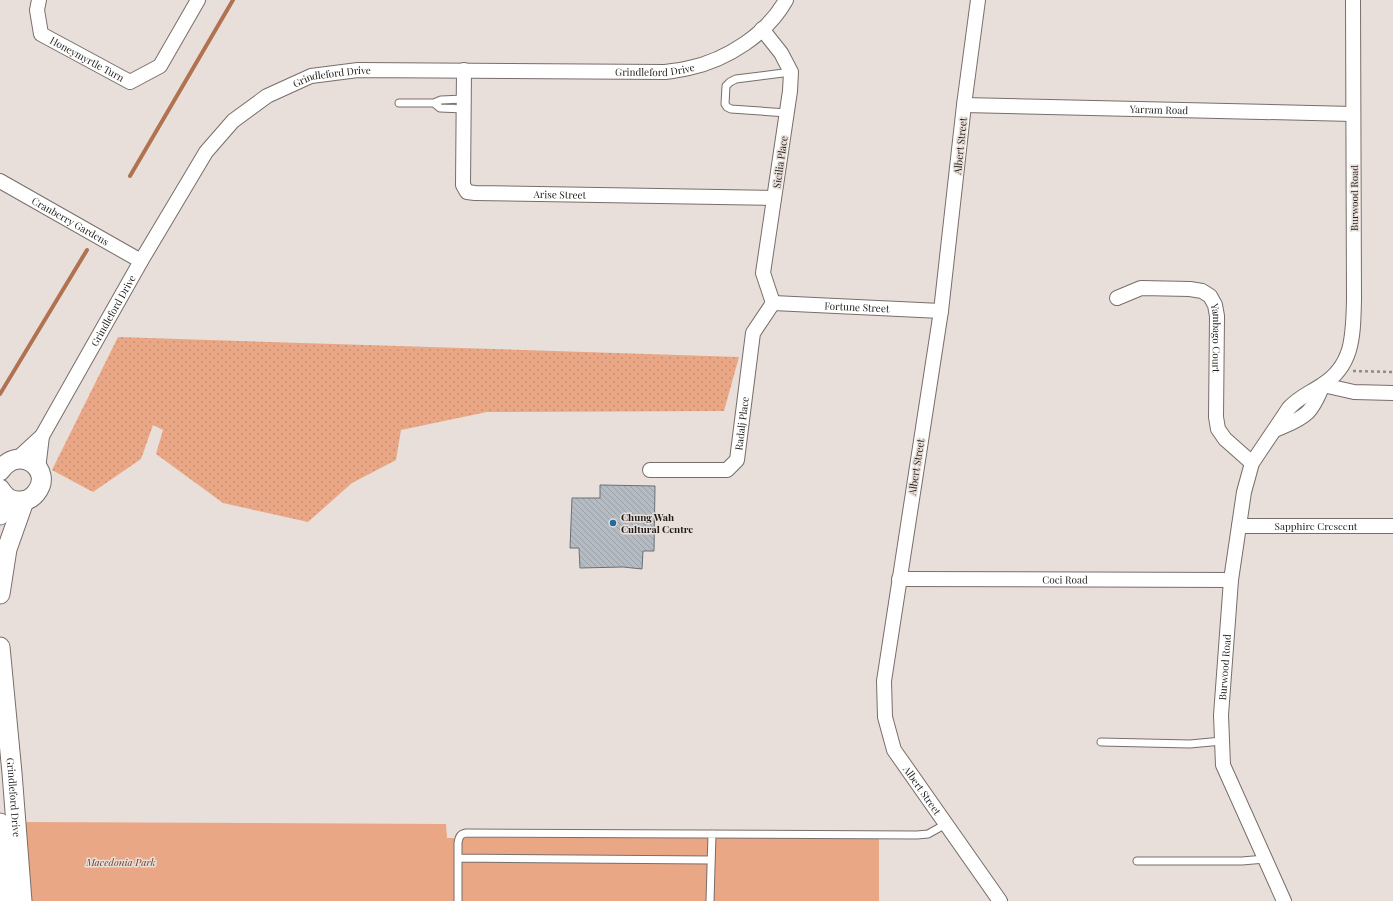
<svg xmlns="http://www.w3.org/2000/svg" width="1393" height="901" viewBox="0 0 1393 901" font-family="'Playfair Display',serif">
<defs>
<pattern id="grass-dots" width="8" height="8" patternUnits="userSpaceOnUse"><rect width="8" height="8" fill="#e9a786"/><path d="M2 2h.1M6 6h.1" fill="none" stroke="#c78f73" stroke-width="1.8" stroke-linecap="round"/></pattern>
<pattern id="building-back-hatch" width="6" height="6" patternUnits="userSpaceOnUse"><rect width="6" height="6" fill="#b4bbc2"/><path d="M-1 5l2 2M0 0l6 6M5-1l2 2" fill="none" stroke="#9aa0a6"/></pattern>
</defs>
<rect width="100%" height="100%" fill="#e9dfda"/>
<path fill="url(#grass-dots)" d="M118,337L739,357L724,411L487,412L401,430L396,460L352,483L308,522L223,503L156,454L163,430L153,425L141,459L93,492L52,470Z"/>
<path fill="#e9a786" d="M20,822L446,824L447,838H879V901H27Z"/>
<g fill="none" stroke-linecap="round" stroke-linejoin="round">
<path stroke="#b17252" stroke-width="4" d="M130,176L233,0
M0,394L87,250"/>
</g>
<path fill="url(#building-back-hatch)" stroke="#697076" d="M600,485L655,486L654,551H643L642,569L623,567L580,568L579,548H570L572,498H600Z"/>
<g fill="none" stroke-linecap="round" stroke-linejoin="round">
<g stroke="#776e6a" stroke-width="9">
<path id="lane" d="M399,103H434L441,100L464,99
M434,103L440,108L464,109
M787,113L731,109L727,107L725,104L726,86L730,82L736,79L791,72
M1101,742L1190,744L1222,741
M458,858L711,860
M1137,861H1242L1265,859
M458,901V843C459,837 460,834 466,833L917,835L928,834L946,824
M710,901L712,834"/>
</g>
<g stroke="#776e6a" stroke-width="16">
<g id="street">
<path id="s1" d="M39,0L37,10L41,34L130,82L160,66L198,0"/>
<path id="s2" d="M978,0L964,105L941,311L884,681L885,717L894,750L1000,901"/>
<path d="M762,29L781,53L791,72L790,91L763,273L773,303"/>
<path id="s3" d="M464,70L463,185L467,192L475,193L774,198"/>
<path id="s4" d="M964,105L1353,114"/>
<path id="s5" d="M0,181L141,261"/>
<path id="s6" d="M1117,298L1141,288L1190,289L1202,291L1210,296L1215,305L1217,316L1216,417L1218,429L1225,439L1252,463"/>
<path id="s7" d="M773,303L941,311"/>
<path d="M1323,385L1354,392L1393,393"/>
<path d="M1275,430C1286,425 1299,421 1308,412C1315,405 1319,394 1323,385"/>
<path id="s8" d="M17,459L42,436L141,261L206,152L233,121L267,96L311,76L358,70L665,72C673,71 681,70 689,68C727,60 767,34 786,0"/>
<path d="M38,469L42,436"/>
<path id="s9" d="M650,470H727L737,460L753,333L773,303"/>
<path id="s10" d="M1239,526H1393"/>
<path id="s11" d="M899,579L1231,580"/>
<path id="s12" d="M1284,901L1223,765L1221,715L1231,580L1244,492L1252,463L1289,408C1299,397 1310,393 1322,385C1354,365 1353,334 1354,300L1353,0"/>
</g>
</g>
<g stroke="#776e6a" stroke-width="21">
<g id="secondary">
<path d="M0,471C19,443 55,470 36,493C32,498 27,501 20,501C11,502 4,496 0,489"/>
<path d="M0,515L5,496"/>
<path d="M0,594L7,549L24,501"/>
<path id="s13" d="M0,647L12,773L22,901"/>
<path d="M0,823L6,901"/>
</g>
</g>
<path stroke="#918a86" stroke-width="2.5" stroke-dasharray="3 3" stroke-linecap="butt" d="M1353,371L1393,372"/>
<use href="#lane" stroke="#fff" stroke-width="7"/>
<use href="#street" stroke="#fff" stroke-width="14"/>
<use href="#secondary" stroke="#fff" stroke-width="19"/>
</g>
<circle fill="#226da0" stroke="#e9dfda" stroke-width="1.5" cx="613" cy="523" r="4"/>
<g text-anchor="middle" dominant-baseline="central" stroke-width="3" stroke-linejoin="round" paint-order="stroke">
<g font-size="10" fill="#1e1b19" stroke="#e9dfda">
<text stroke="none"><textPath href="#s1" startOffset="87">Honeymyrtle Turn</textPath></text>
<text stroke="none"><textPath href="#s8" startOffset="838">Grindleford Drive</textPath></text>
<text stroke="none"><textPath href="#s8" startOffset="514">Grindleford Drive</textPath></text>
<text stroke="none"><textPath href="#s4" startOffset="195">Yarram Road</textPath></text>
<text transform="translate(960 146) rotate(-84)">Albert Street</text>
<text transform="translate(780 162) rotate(-82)">Sicilia Place</text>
<text stroke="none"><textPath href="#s3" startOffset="216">Arise Street</textPath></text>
<text transform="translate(1354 198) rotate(-90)">Burwood Road</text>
<text stroke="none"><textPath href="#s5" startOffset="81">Cranberry Gardens</textPath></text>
<text stroke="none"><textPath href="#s7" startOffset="84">Fortune Street</textPath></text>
<text stroke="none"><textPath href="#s8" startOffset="178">Grindleford Drive</textPath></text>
<text stroke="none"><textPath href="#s6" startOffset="140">Yambago Court</textPath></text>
<text stroke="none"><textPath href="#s9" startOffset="128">Radalj Place</textPath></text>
<text transform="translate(916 467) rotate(-81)">Albert Street</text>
<text stroke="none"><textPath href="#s10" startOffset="77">Sapphire Crescent</textPath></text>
<text stroke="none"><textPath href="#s11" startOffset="166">Coci Road</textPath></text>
<text stroke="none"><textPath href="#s12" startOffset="247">Burwood Road</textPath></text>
<text stroke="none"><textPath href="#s2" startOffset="807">Albert Street</textPath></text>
<text stroke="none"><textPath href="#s13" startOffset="151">Grindleford Drive</textPath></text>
</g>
<g font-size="10" font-weight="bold" fill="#1e1b19" stroke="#e9dfda" text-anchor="start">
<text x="621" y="517">Chung Wah<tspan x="621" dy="12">Cultural Centre</tspan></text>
</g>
<g font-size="10" font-style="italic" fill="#793c18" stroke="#e9dfda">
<text x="121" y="862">Macedonia Park</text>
</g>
</g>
</svg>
